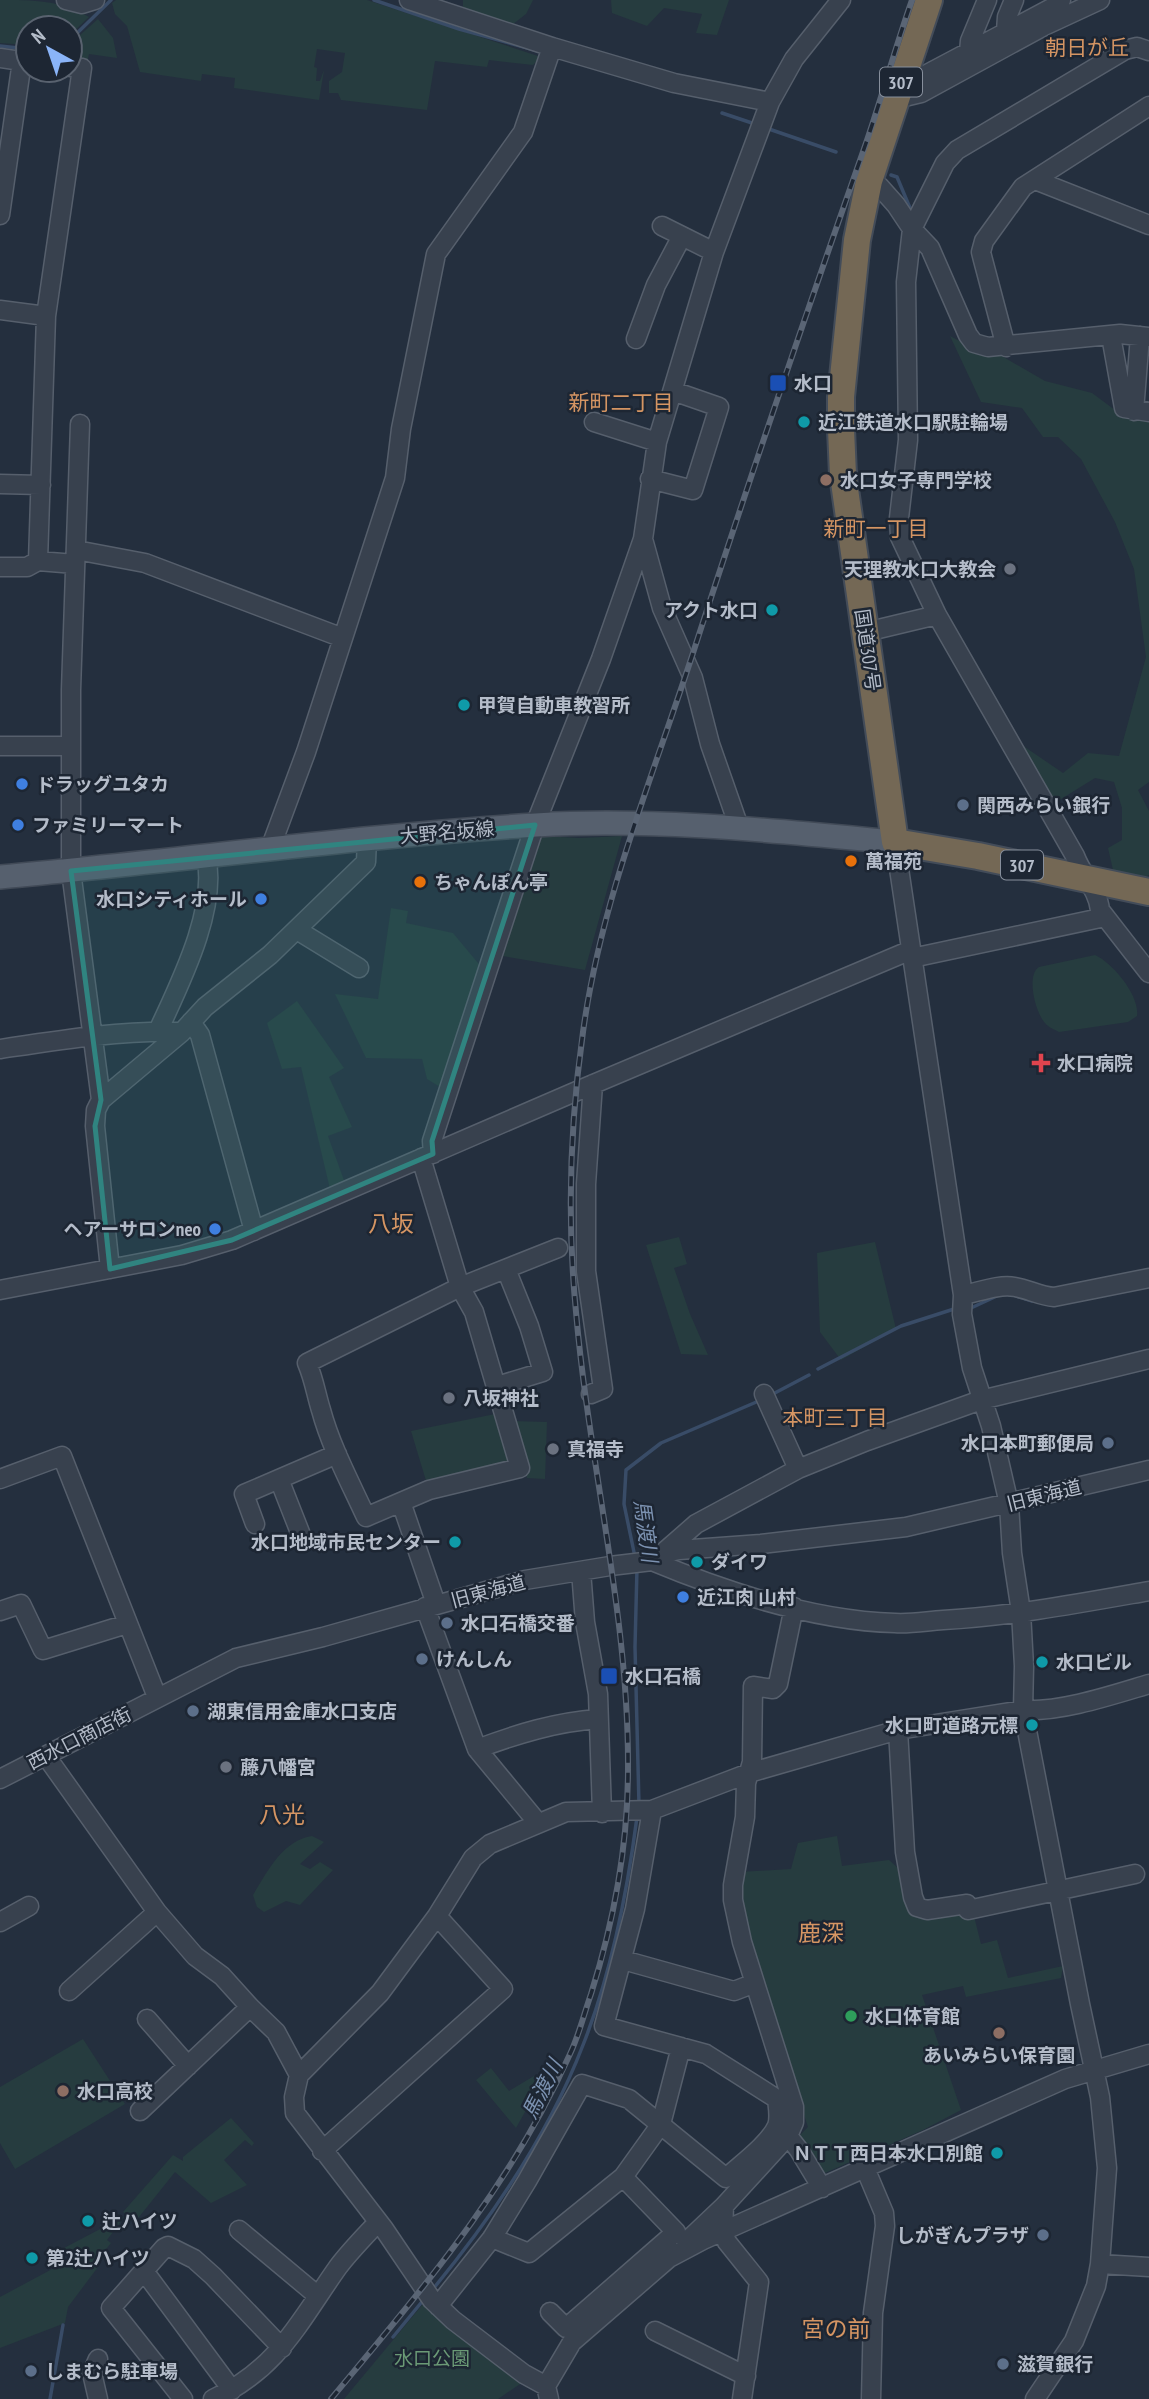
<svg xmlns="http://www.w3.org/2000/svg" width="1149" height="2399" viewBox="0 0 1149 2399" font-family="'PT Sans Narrow','Noto Sans JP',sans-serif">
<rect width="100%" height="100%" fill="#242f3e"/>
<path fill="#263c3f" d="M0,0C33,0 61,0 89,17L70,35V28H28V45L0,43Z
M116,0H367L541,57L533,65L489,60L487,67L435,61L427,110L341,100L338,93H329V81L342,72L345,53L317,49L314,67L317,68L316,81H320L324,70L319,100L234,88L235,78L202,74L201,81L140,72L127,26L115,14L112,3Z
M463,0H533L526,14L508,28L463,13Z
M611,0H729L717,35L696,33L702,14L664,8L647,26L612,13Z
M98,19L113,38L117,58L89,54L87,63L70,60V44Z
M950,336L977,350L1000,355L1045,381L1092,393L1123,416L1149,418V782L1138,790L1149,811V875L1142,879L1113,870L1108,848L1122,840V808L1114,782L1095,778L1053,804L1016,741L1063,773L1088,753L1119,756L1146,657L1134,569L1115,522L1081,459L1058,437H1043L1022,408L981,402Z
M540,836L580,838L622,836L585,970L497,955Z
M391,908L408,911L406,923L453,933L483,969L440,1087L427,1079L422,1059L366,1058L335,994L378,999Z
M1095,955C1113,963 1140,996 1137,1016L1128,1022L1059,1032C1054,1029 1049,1028 1045,1023C1035,1012 1026,975 1039,967Z
M297,1001L344,1068L329,1077L352,1127L328,1136L345,1183L330,1189L301,1067L282,1069L267,1023Z
M679,1237L687,1264L674,1268L690,1314L708,1355L681,1354L646,1245Z
M875,1242L896,1329L841,1360L820,1332L817,1253Z
M500,1413L514,1461L427,1484L411,1431Z
M511,1421L547,1422L545,1479L527,1478Z
M312,1836L324,1842L300,1864L310,1869L320,1862L333,1870L300,1905L286,1901L264,1912L257,1907L253,1895C267,1872 283,1840 312,1836Z
M837,1836L842,1866L889,1860L899,1869L905,1901L973,1912L981,1944L997,1940L1008,1978L1063,1966L1061,1978L966,1997L963,1986L922,1995L961,2110L923,2130L818,2176L795,2140L808,2127L742,1930L740,1872L791,1869L798,1843Z
M83,2039L125,2104L15,2169L0,2143V2087Z
M491,2068L509,2091L534,2076L540,2085L516,2128L476,2080Z
M231,2118L254,2143L252,2146L245,2140L224,2160L247,2185L211,2203L175,2172L135,2222L123,2212L173,2155L183,2161V2157Z
M125,2216L107,2240L111,2243L95,2263L98,2267L68,2307L65,2323L0,2348V2297L69,2260L64,2248Z
M428,2298L526,2380L498,2399H344Z"/>
<g fill="none" stroke-linecap="round" stroke-linejoin="round">
<path stroke="#394c67" stroke-width="3.5" d="M374,0L459,29L538,51
M70,40L111,0
M0,46L28,49
M722,113L755,124
M766,128L836,152
M891,175L897,177L910,208
M1016,1296L1032,1301
M971,1308L999,1295
M818,1369L901,1326L954,1309
M771,1395L809,1375
M635,1557L624,1504L626,1470L661,1443L761,1400
M637,1568L635,1647L639,1805
M433,2289C493,2216 549,2134 583,2045C612,1972 627,1894 637,1817
M393,2337L425,2298
M50,2399L63,2325"/>
<g stroke="#565f6c" stroke-width="21">
<path id="minor" d="M66,0L82,4L95,0
M409,0L552,47L674,83L770,102
M1006,31L1007,17L1014,0
M1149,51L1137,47L1125,50L957,150L945,163L912,229L906,282L908,440L899,518L900,537L937,615L1075,856C1082,875 1098,890 1100,910L1149,973
M969,52L970,41L987,0
M0,58L28,62
M901,94L914,81L1059,4L1061,0
M896,99L921,93L1044,26L1100,0
M1035,180L1149,225
M869,181L880,187L896,205L912,229L930,248L968,335L974,343L988,347L1120,334L1149,337
M0,215L22,61
M662,226L714,252
M0,310L46,316
M1111,336L1124,408L1149,412
M636,339L656,285L682,236
M1006,347L983,260L981,252L984,241L1023,187L1149,106
M1134,411L1140,336
M594,422L657,442
M80,424L71,690V871L101,1100L96,1110L95,1126L110,1269
M650,479L693,490L719,407L673,391
M0,484L41,485
M643,539L662,608L693,678L710,744L739,827
M76,550L145,563L343,638
M38,561L75,564
M0,567H27L38,561L46,316L82,68L70,67
M866,632L937,615
M0,746H71
M895,842L963,1295L962,1314L972,1368L991,1426L1009,1504L1012,1553L1021,1612L1024,1666L1023,1710L1080,2004L1100,2097L1107,2168L1100,2264L1096,2286L1074,2341L1035,2399
M270,849L306,752L395,478L401,429L436,254L523,132L552,47
M297,930L359,968
M912,958L1105,917
M191,1022L200,1035L254,1231
M158,1031C180,983 218,909 206,856
M0,1049C60,1040 121,1030 182,1032L205,1007L270,955L366,862L367,839
M101,1100L182,1032
M433,1154L432,1141L535,825L601,659L643,539L657,442L714,252L770,102L794,59L841,0
M421,1158L460,1287L474,1312L520,1468L429,1490L366,1517C350,1482 331,1447 321,1410C316,1394 314,1379 307,1363L460,1287L558,1248
M0,1290L182,1255L232,1240L577,1091L911,950
M963,1295C979,1292 998,1284 1015,1287C1028,1289 1040,1296 1054,1297L1149,1278
M497,1386L543,1372L529,1326L506,1269
M591,1394L603,1389L586,1271V1184L593,1084
M764,1394L798,1469
M0,1479L62,1456L157,1697
M279,1479L303,1540
M401,1502L436,1604
M255,1524L244,1494L337,1454
M664,1552L696,1524L798,1469L867,1441L981,1400L1149,1359
M652,1561C724,1591 816,1621 895,1623C911,1624 927,1621 943,1620C1012,1616 1081,1603 1149,1591
M581,1571L585,1622L598,1694L602,1813
M425,1607L477,1749L538,1823
M0,1611L21,1604L43,1650L127,1624
M898,1730L905,1852L913,1897L917,1907L927,1910L967,1904L968,1910L1135,1874
M477,1749C517,1734 556,1722 598,1719
M46,1756L157,1912L195,1956L222,1976L250,2007L276,2032L299,2075
M0,1779L236,1658L323,1637L525,1580L610,1566L652,1561L661,1554L679,1550L761,1544L906,1527L1149,1470
M0,1922L29,1906
M623,1960L734,1991L755,1983
M69,1991L157,1912
M147,2019L188,2066
M140,2111L250,2007
M788,2136L799,2150L822,2188
M322,2151L503,1989L437,1916
M865,2168L884,2213L885,2226L873,2313L871,2399
M239,2230L318,2296
M492,2238L529,2253L623,2177L661,2124L681,2047
M686,2242L724,2206
M1100,2264L1149,2267
M144,2271L232,2390
M438,2306L492,2238L527,2181L582,2084L629,2099L726,2178C740,2165 769,2144 777,2126C780,2118 778,2108 777,2099L706,2054L604,2026L635,1909L652,1810
M550,2312L566,2328L676,2232L623,2177
M655,2331L746,2376
M98,2359L92,2373L98,2399
M546,2386L572,2342L669,2258L703,2240L1065,2079L1149,2054
M183,2399L111,2308L164,2248L168,2246L194,2259L213,2276L282,2348
M213,2399C278,2369 299,2322 338,2267C350,2251 365,2236 378,2222
M549,2399L546,2386L524,2374L453,2320L432,2300L384,2229L295,2113L294,2097L299,2075L380,1993L437,1916L473,1858L490,1844L566,1812L652,1810L749,1773L898,1730L1023,1710C1062,1712 1112,1695 1149,1684
M742,2399L759,2282L727,2242L723,2232L724,2206L788,2136L794,2122V2107L742,1942L733,1900V1885L745,1817L746,1783L752,1762L753,1686L773,1689L778,1684L794,1607"/>
</g>
<g stroke="#414a57" stroke-width="26">
<path id="major" d="M0,877C179,861 357,836 536,825C656,818 776,831 895,842"/>
</g>
<g stroke="#434c59" stroke-width="30">
<path id="highway" d="M929,0L869,181L857,240L841,397V429L843,475L895,842L978,856L1149,892"/>
</g>
<use href="#minor" stroke="#38414e" stroke-width="18"/>
<use href="#major" stroke="#56606e" stroke-width="23"/>
<use href="#highway" stroke="#746855" stroke-width="26"/>
<g stroke="#5a6575" stroke-width="6">
<path id="rail" d="M331,2399C423,2288 510,2188 570,2054C579,2035 584,2014 591,1994C614,1921 628,1845 628,1769C629,1615 589,1465 576,1312C567,1220 570,1124 583,1032C601,900 652,779 693,653C748,483 806,314 865,146C882,97 895,48 912,0"/>
</g>
<use href="#rail" stroke="#1d2633" stroke-width="3.5" stroke-dasharray="10" stroke-linecap="butt"/>
</g>
<path fill="#308480" fill-opacity="0.2" stroke="#308480" stroke-width="5" stroke-linejoin="round" d="M535,825L432,1141L433,1154L232,1240L110,1269L95,1126L101,1100L71,871Z"/>
<g fill="#1a4fb4" stroke="#1d2633" stroke-width="2.5">
<rect x="769" y="374" width="18" height="18" rx="3.5"/>
<rect x="600" y="1667" width="18" height="18" rx="3.5"/>
</g>
<g fill="#0f9aa8" stroke="#1d2633" stroke-width="2.5">
<circle cx="804" cy="422" r="7"/>
<circle cx="772" cy="610" r="7"/>
<circle cx="464" cy="705" r="7"/>
<circle cx="455" cy="1542" r="7"/>
<circle cx="697" cy="1562" r="7"/>
<circle cx="1042" cy="1662" r="7"/>
<circle cx="1032" cy="1725" r="7"/>
<circle cx="997" cy="2153" r="7"/>
<circle cx="88" cy="2221" r="7"/>
<circle cx="32" cy="2258" r="7"/>
</g>
<g fill="#8d6e63" stroke="#1d2633" stroke-width="2.5">
<circle cx="826" cy="480" r="7"/>
<circle cx="999" cy="2033" r="7"/>
<circle cx="63" cy="2091" r="7"/>
</g>
<g fill="#6b7280" stroke="#1d2633" stroke-width="2.5">
<circle cx="1010" cy="569" r="7"/>
<circle cx="449" cy="1398" r="7"/>
<circle cx="553" cy="1449" r="7"/>
<circle cx="226" cy="1767" r="7"/>
</g>
<g fill="#3f7fe0" stroke="#1d2633" stroke-width="2.5">
<circle cx="22" cy="784" r="7"/>
<circle cx="18" cy="825" r="7"/>
<circle cx="261" cy="899" r="7"/>
<circle cx="215" cy="1229" r="7"/>
<circle cx="683" cy="1597" r="7"/>
</g>
<g fill="#5c6f8a" stroke="#1d2633" stroke-width="2.5">
<circle cx="963" cy="805" r="7"/>
<circle cx="1108" cy="1443" r="7"/>
<circle cx="447" cy="1623" r="7"/>
<circle cx="422" cy="1659" r="7"/>
<circle cx="193" cy="1711" r="7"/>
<circle cx="1043" cy="2235" r="7"/>
<circle cx="1003" cy="2364" r="7"/>
<circle cx="31" cy="2371" r="7"/>
</g>
<g fill="#e8710a" stroke="#1d2633" stroke-width="2.5">
<circle cx="851" cy="861" r="7"/>
<circle cx="420" cy="882" r="7"/>
</g>
<path fill="#e0444e" stroke="#1d2633" stroke-width="2.5" d="M1037.5 1052.5h7v7h7v7h-7v7h-7v-7h-7v-7h7z"/>
<circle fill="#2e9e5b" stroke="#1d2633" stroke-width="2.5" cx="851" cy="2016" r="7"/>
<g text-anchor="middle" dominant-baseline="central" stroke-width="5" stroke-linejoin="round" paint-order="stroke">
<g fill="#1d2633" stroke="#878f9c" stroke-width="2">
<rect x="880" y="67.5" width="42" height="29" rx="5"/>
<rect x="1001" y="850.5" width="42" height="29" rx="5"/>
</g>
<g font-size="18" font-weight="bold" fill="#b4bcc9">
<text x="901" y="82">307</text>
<text x="1022" y="865">307</text>
</g>
<g font-size="19" font-weight="bold" fill="#b4bcc9" stroke="#1d2633" text-anchor="start">
<text x="794" y="383">水口</text>
<text x="818" y="422">近江鉄道水口駅駐輪場</text>
<text x="840" y="480">水口女子専門学校</text>
<text x="996" y="569" text-anchor="end">天理教水口大教会</text>
<text x="758" y="610" text-anchor="end">アクト水口</text>
<text x="478" y="705">甲賀自動車教習所</text>
<text x="36" y="784">ドラッグユタカ</text>
<text x="977" y="805">関西みらい銀行</text>
<text x="32" y="825">ファミリーマート</text>
<text x="865" y="861">萬福苑</text>
<text x="434" y="882">ちゃんぽん亭</text>
<text x="247" y="899" text-anchor="end">水口シティホール</text>
<text x="1057" y="1063">水口病院</text>
<text x="201" y="1229" text-anchor="end">ヘアーサロンneo</text>
<text x="463" y="1398">八坂神社</text>
<text x="1094" y="1443" text-anchor="end">水口本町郵便局</text>
<text x="567" y="1449">真福寺</text>
<text x="441" y="1542" text-anchor="end">水口地域市民センター</text>
<text x="711" y="1562">ダイワ</text>
<text x="697" y="1597">近江肉 山村</text>
<text x="461" y="1623">水口石橋交番</text>
<text x="436" y="1659">けんしん</text>
<text x="1056" y="1662">水口ビル</text>
<text x="625" y="1676">水口石橋</text>
<text x="207" y="1711">湖東信用金庫水口支店</text>
<text x="1018" y="1725" text-anchor="end">水口町道路元標</text>
<text x="240" y="1767">藤八幡宮</text>
<text x="865" y="2016">水口体育館</text>
<text x="999" y="2055" text-anchor="middle">あいみらい保育園</text>
<text x="77" y="2091">水口高校</text>
<text x="983" y="2153" text-anchor="end">ＮＴＴ西日本水口別館</text>
<text x="102" y="2221">辻ハイツ</text>
<text x="1029" y="2235" text-anchor="end">しがぎんプラザ</text>
<text x="46" y="2258">第2辻ハイツ</text>
<text x="1017" y="2364">滋賀銀行</text>
<text x="45" y="2371">しまむら駐車場</text>
</g>
<g font-size="19" fill="#b4bcc9" stroke="#1d2633">
<text transform="translate(868 650) rotate(82)">国道307号</text>
<text transform="translate(447 832) rotate(-5)">大野名坂線</text>
<text transform="translate(1044 1495) rotate(-14)">旧東海道</text>
<text transform="translate(488 1591) rotate(-15)">旧東海道</text>
<text transform="translate(79 1738) rotate(-27)">西水口商店街</text>
</g>
<g font-size="19" fill="#6b9a76" stroke="#1d2633">
<text x="432" y="2358">水口公園</text>
</g>
<g font-size="21" fill="#d59563" stroke="#1d2633">
<text x="1087" y="47">朝日が丘</text>
<text x="621" y="402">新町二丁目</text>
<text x="876" y="528">新町一丁目</text>
<text x="835" y="1417">本町三丁目</text>
</g>
<g font-size="21" font-style="italic" fill="#7c92b1" stroke="#1d2633">
<text transform="translate(646 1531) rotate(82)">馬渡川</text>
<text transform="translate(542 2089) rotate(-63)">馬渡川</text>
</g>
<g font-size="23" fill="#d59563" stroke="#1d2633">
<text x="391" y="1223">八坂</text>
<text x="282" y="1814">八光</text>
<text x="821" y="1932">鹿深</text>
<text x="836" y="2328">宮の前</text>
</g>
</g>
<g transform="translate(49 49) rotate(320)"><circle r="33" fill="#1d2633" stroke="#59626f" stroke-width="2"/>
<path d="M0-5L12 26L0 18L-12 26Z" fill="#8ab4f8"/>
<text y="-10" font-size="19" font-weight="bold" text-anchor="middle" fill="#b4bcc9">N</text>
</g>
</svg>
